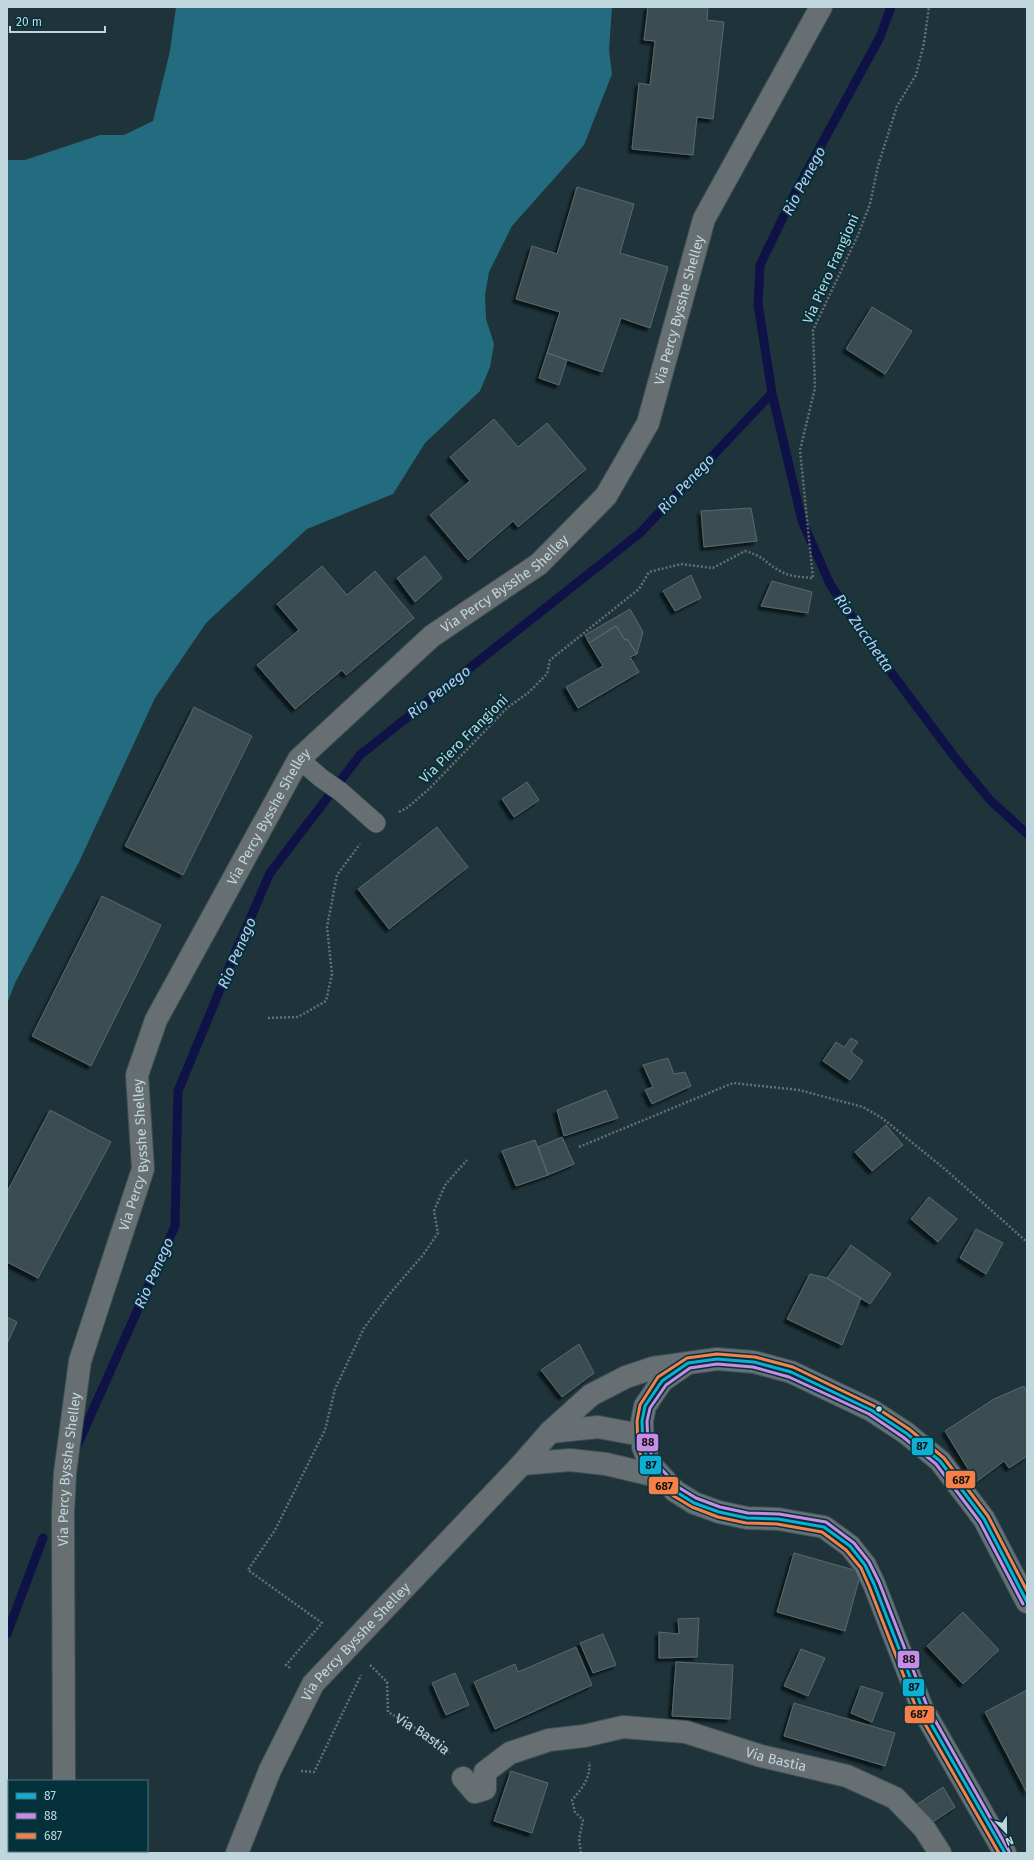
<svg xmlns="http://www.w3.org/2000/svg" width="1034" height="1860" viewBox="0 0 1034 1860" font-family="'Fira Sans',sans-serif">
<defs>
<filter id="shadow"><feDropShadow dx="-3.5" dy="3.5" stdDeviation="1" flood-color="#0009"/></filter>
</defs>
<rect width="100%" height="100%" fill="#1e343a"/>
<path fill="#236c80" d="M176,7H612L609,50L612,74L584,145L512,226L489,272L485,295L486,319L494,344L490,367L480,391L425,443L393,494L307,529L206,623L155,698L79,862L15,983L7,1004V160H25L100,135H124L153,121L170,51Z"/>
<g fill="none" stroke-linecap="round" stroke-linejoin="round">
<path stroke="#0e1247" stroke-width="9" d="M891,7L880,37L795,193L760,265L758,304L772,393L802,521L830,584L869,643L956,759L990,800L1027,834
M76,1448L175,1226L178,1091L236,951L270,873L360,755L640,533L772,393
M7,1634L43,1538"/>
</g>
<path fill="#3b4e51" stroke="#576a6d" filter="url(#shadow)" d="M648,7H708L707,20L724,22L713,119L697,117L693,155L632,149L639,83L650,85L655,41L644,40Z
M577,187L634,204L620,253L668,267L650,328L621,318L602,372L547,353L560,312L516,299L532,246L557,254Z
M872,307L912,331L885,374L846,349Z
M547,353L567,360L559,385L539,378Z
M494,419L518,447L547,423L586,469L518,527L513,521L468,560L430,515L470,481L450,457Z
M751,508L757,541L704,547L701,511Z
M425,556L442,578L415,602L397,578Z
M322,566L347,595L375,571L414,618L346,675L342,670L295,709L257,665L299,630L277,604Z
M691,575L701,598L675,611L663,591Z
M772,581L812,592L808,613L761,606Z
M630,609L643,632L637,654L627,639L625,640L616,626L589,643L585,635Z
M616,626L625,640L627,639L637,654L630,657L639,672L578,708L566,687L603,666L589,643Z
M194,707L252,736L183,875L125,846Z
M527,782L539,800L514,817L502,799Z
M437,827L468,867L389,929L358,889Z
M102,896L161,925L91,1066L32,1036Z
M851,1038L858,1042L851,1052L863,1061L850,1080L823,1061L836,1042L844,1047Z
M668,1058L674,1074L685,1072L691,1086L652,1104L645,1090L653,1087L643,1065Z
M606,1090L618,1118L564,1136L557,1110Z
M50,1110L111,1142L38,1278L7,1262V1192Z
M886,1125L903,1145L872,1171L855,1152Z
M562,1137L574,1164L548,1175L538,1147Z
M535,1140L548,1175L516,1186L502,1151Z
M929,1197L957,1219L938,1242L911,1219Z
M976,1229L1003,1243L986,1274L960,1258Z
M851,1245L891,1274L870,1304L827,1278Z
M810,1274L827,1278L861,1298L842,1345L787,1319Z
M7,1317L17,1322L7,1344Z
M579,1344L594,1373L562,1397L541,1370Z
M1024,1386L1027,1392V1456L1009,1468L1004,1461L976,1482L945,1431L994,1399Z
M794,1553L861,1572L845,1631L777,1612Z
M963,1612L999,1650L963,1684L927,1646Z
M699,1618L697,1657L659,1658V1632L679,1634L678,1619Z
M603,1634L616,1665L593,1673L580,1643Z
M576,1647L592,1685L495,1729L474,1682L515,1664L518,1672Z
M801,1649L825,1658L808,1696L784,1686Z
M676,1662L733,1665L730,1719L672,1716Z
M455,1673L469,1705L446,1715L432,1683Z
M861,1686L883,1693L872,1722L851,1713Z
M1027,1690V1793L985,1712Z
M794,1703L895,1733L885,1766L784,1736Z
M511,1771L548,1783L532,1833L494,1821Z
M943,1787L955,1807L929,1825L916,1805Z"/>
<g fill="none" stroke-linecap="round" stroke-linejoin="round">
<g stroke="#3e5055" stroke-width="20">
<path id="service" d="M299,759L321,778L341,792L376,823"/>
</g>
<g stroke="#3e5055" stroke-width="24">
<g id="pedestrian">
<path id="s2" d="M463,1778L475,1792L485,1789V1772L510,1753L549,1740L584,1736L623,1727L686,1732L761,1756L847,1776L895,1798L924,1828L940,1853"/>
</g>
</g>
<g stroke="#3e5055" stroke-width="24">
<g id="minor">
<path d="M550,1432L598,1427L641,1435"/>
<path d="M522,1464L570,1460L606,1464L661,1477"/>
<path id="s3" d="M64,1781L63,1513L65,1473L80,1361L143,1169L137,1075L156,1020L299,759L432,636L539,564L606,496L648,423L704,219L821,7"/>
<path d="M62,1853V1851"/>
<path id="s4" d="M237,1853L270,1770L313,1684L522,1464L550,1432L591,1395L626,1377L653,1368L688,1363"/>
</g>
</g>
<g stroke="#3e5055" stroke-width="24">
<path id="secondary" d="M1005,1853L922,1708L874,1584L865,1565L850,1546L824,1527L778,1519L747,1518L719,1512L694,1503L675,1491L650,1464L643,1447L642,1421L645,1406L662,1381L688,1363L717,1359L754,1362L791,1372L871,1410L906,1433L940,1461L984,1519L1027,1602"/>
</g>
<g stroke="#656f73" stroke-width="2.5" stroke-dasharray="2 2" stroke-linecap="butt">
<path d="M399,812L407,808L429,789L507,708L529,692L547,674L550,660L639,589L649,572L681,564L713,568L745,551C764,556 765,563 780,571C790,577 802,577 813,578L800,450L815,388L813,330L858,235L870,204L878,166L897,106L916,75L924,43L929,7"/>
<path d="M268,1018L298,1017L326,1001L332,974L327,927L337,875L360,844"/>
<path d="M579,1147L733,1083L799,1090L863,1107L882,1118L946,1170L1027,1242"/>
<path id="s1" d="M370,1665L387,1682L388,1712L424,1733L450,1753"/>
<path d="M290,1668L286,1665L322,1623L248,1570L275,1530L325,1430L335,1389L364,1328L392,1291L423,1255L438,1233L434,1211L445,1185L467,1160"/>
<path d="M301,1771L314,1772L361,1675"/>
<path d="M581,1853L579,1839L583,1820L575,1812L572,1800C581,1790 592,1776 589,1762"/>
</g>
<use href="#service" stroke="#676f73" stroke-width="19"/>
<use href="#pedestrian" stroke="#676f73" stroke-width="22"/>
<use href="#minor" stroke="#676f73" stroke-width="22"/>
<use href="#secondary" stroke="#667076" stroke-width="22"/>
<g stroke="#04313c" stroke-width="6">
<path id="bus-1" d="M1005,1853L922,1708L874,1584L865,1565L850,1546L824,1527L778,1519L747,1518L719,1512L694,1503L675,1491L650,1464L643,1447L642,1421L645,1406L662,1381L688,1363L717,1359L754,1362L791,1372L871,1410L906,1433L940,1461L984,1519L1027,1602"/>
</g>
<g stroke="#04313c" stroke-width="6">
<path id="bus-2" d="M1009,1851L927,1706L879,1582L869,1562L854,1543L826,1522L779,1514L748,1513L720,1507L696,1498L678,1487L654,1461L648,1446L647,1421L650,1408L666,1385L690,1368L717,1364L753,1367L789,1377L869,1414L903,1437L936,1464L980,1522L1023,1604"/>
</g>
<g stroke="#04313c" stroke-width="6">
<path id="bus-3" d="M999,1853L917,1710L869,1586L861,1568L846,1550L822,1532L777,1524L746,1523L718,1517L692,1507L672,1495L646,1467L638,1448L637,1421L640,1405L658,1377L687,1358L717,1354L755,1357L793,1367L874,1406L909,1429L944,1458L988,1516L1027,1591"/>
</g>
<use href="#bus-1" stroke="#0dafd3" stroke-width="3"/>
<use href="#bus-2" stroke="#ca8be6" stroke-width="3"/>
<use href="#bus-3" stroke="#f78048" stroke-width="3"/>
</g>
<circle fill="#c0d6dd" stroke="#04313c" stroke-width="1.5" cx="879" cy="1409" r="3.5"/>
<g text-anchor="middle" dominant-baseline="central" stroke-width="4" stroke-linejoin="round" paint-order="stroke">
<g font-size="14" fill="#c0d6dd" stroke="#04313c">
<text transform="translate(831 269) rotate(-66)">Via Piero Frangioni</text>
<text stroke="none"><textPath href="#s3" startOffset="1680">Via Percy Bysshe Shelley</textPath></text>
<text stroke="none"><textPath href="#s3" startOffset="1344">Via Percy Bysshe Shelley</textPath></text>
<text transform="translate(464 739) rotate(-45)">Via Piero Frangioni</text>
<text stroke="none"><textPath href="#s3" startOffset="1008">Via Percy Bysshe Shelley</textPath></text>
<text stroke="none"><textPath href="#s3" startOffset="636">Via Percy Bysshe Shelley</textPath></text>
<text stroke="none"><textPath href="#s3" startOffset="312">Via Percy Bysshe Shelley</textPath></text>
<text stroke="none"><textPath href="#s4" startOffset="245">Via Percy Bysshe Shelley</textPath></text>
<text stroke="none"><textPath href="#s1" startOffset="95">Via Bastia</textPath></text>
<text stroke="none"><textPath href="#s2" startOffset="351">Via Bastia</textPath></text>
</g>
<g font-size="15" font-style="italic" fill="#becaef" stroke="#04313c">
<text transform="translate(804 181) rotate(-62)">Rio Penego</text>
<text transform="translate(686 484) rotate(-47)">Rio Penego</text>
<text transform="translate(864 633) rotate(55)">Rio Zucchetta</text>
<text transform="translate(439 692) rotate(-38)">Rio Penego</text>
<text transform="translate(237 953) rotate(-67)">Rio Penego</text>
<text transform="translate(154 1273) rotate(-66)">Rio Penego</text>
</g>
</g>
<g stroke="#04313c" stroke-width="1.5">
<rect x="636" y="1433" width="23" height="19" rx="4" fill="#ca8be6"/>
<rect x="911" y="1437" width="23" height="19" rx="4" fill="#0dafd3"/>
<rect x="639" y="1455" width="23" height="20" rx="4" fill="#0dafd3"/>
<rect x="945" y="1470" width="31" height="19" rx="4" fill="#f78048"/>
<rect x="648" y="1476" width="31" height="19" rx="4" fill="#f78048"/>
<rect x="897" y="1650" width="23" height="19" rx="4" fill="#ca8be6"/>
<rect x="902" y="1678" width="23" height="19" rx="4" fill="#0dafd3"/>
<rect x="904" y="1705" width="31" height="19" rx="4" fill="#f78048"/>
</g>
<g font-size="11" text-anchor="middle" font-weight="bold" fill="#111">
<text x="648" y="1446">88</text>
<text x="922" y="1450">87</text>
<text x="651" y="1469">87</text>
<text x="961" y="1484">687</text>
<text x="664" y="1490">687</text>
<text x="909" y="1663">88</text>
<text x="914" y="1691">87</text>
<text x="919" y="1718">687</text>
</g>
<rect width="1034" height="1860" fill="none" stroke="#c0d6dd" stroke-width="16"/>
<rect x="8" y="1780" width="140" height="72" fill="#04313c" stroke="#4f737c"/>
<rect x="16" y="1793" width="20" height="6" fill="#0dafd3" stroke="#4f737c"/>
<text x="44" y="1800" font-size="12" fill="#c0d6dd">87</text>
<rect x="16" y="1813" width="20" height="6" fill="#ca8be6" stroke="#4f737c"/>
<text x="44" y="1820" font-size="12" fill="#c0d6dd">88</text>
<rect x="16" y="1833" width="20" height="6" fill="#f78048" stroke="#4f737c"/>
<text x="44" y="1840" font-size="12" fill="#c0d6dd">687</text>
<g transform="translate(1006 1832) rotate(158)" stroke="#04313c" stroke-width="3" paint-order="stroke">
<path d="M0-3L7 15L0 10L-7 15Z" fill="#c0d6dd"/>
<text y="-6" font-size="11" font-weight="bold" text-anchor="middle" fill="#c0d6dd">N</text>
</g>
<path d="M10 26v6h95v-6" fill="none" stroke="#c0d6dd" stroke-width="2"/>
<text x="16" y="26" font-size="12" fill="#c0d6dd" stroke="#04313c" stroke-width="3" paint-order="stroke">20 m</text>
</svg>
